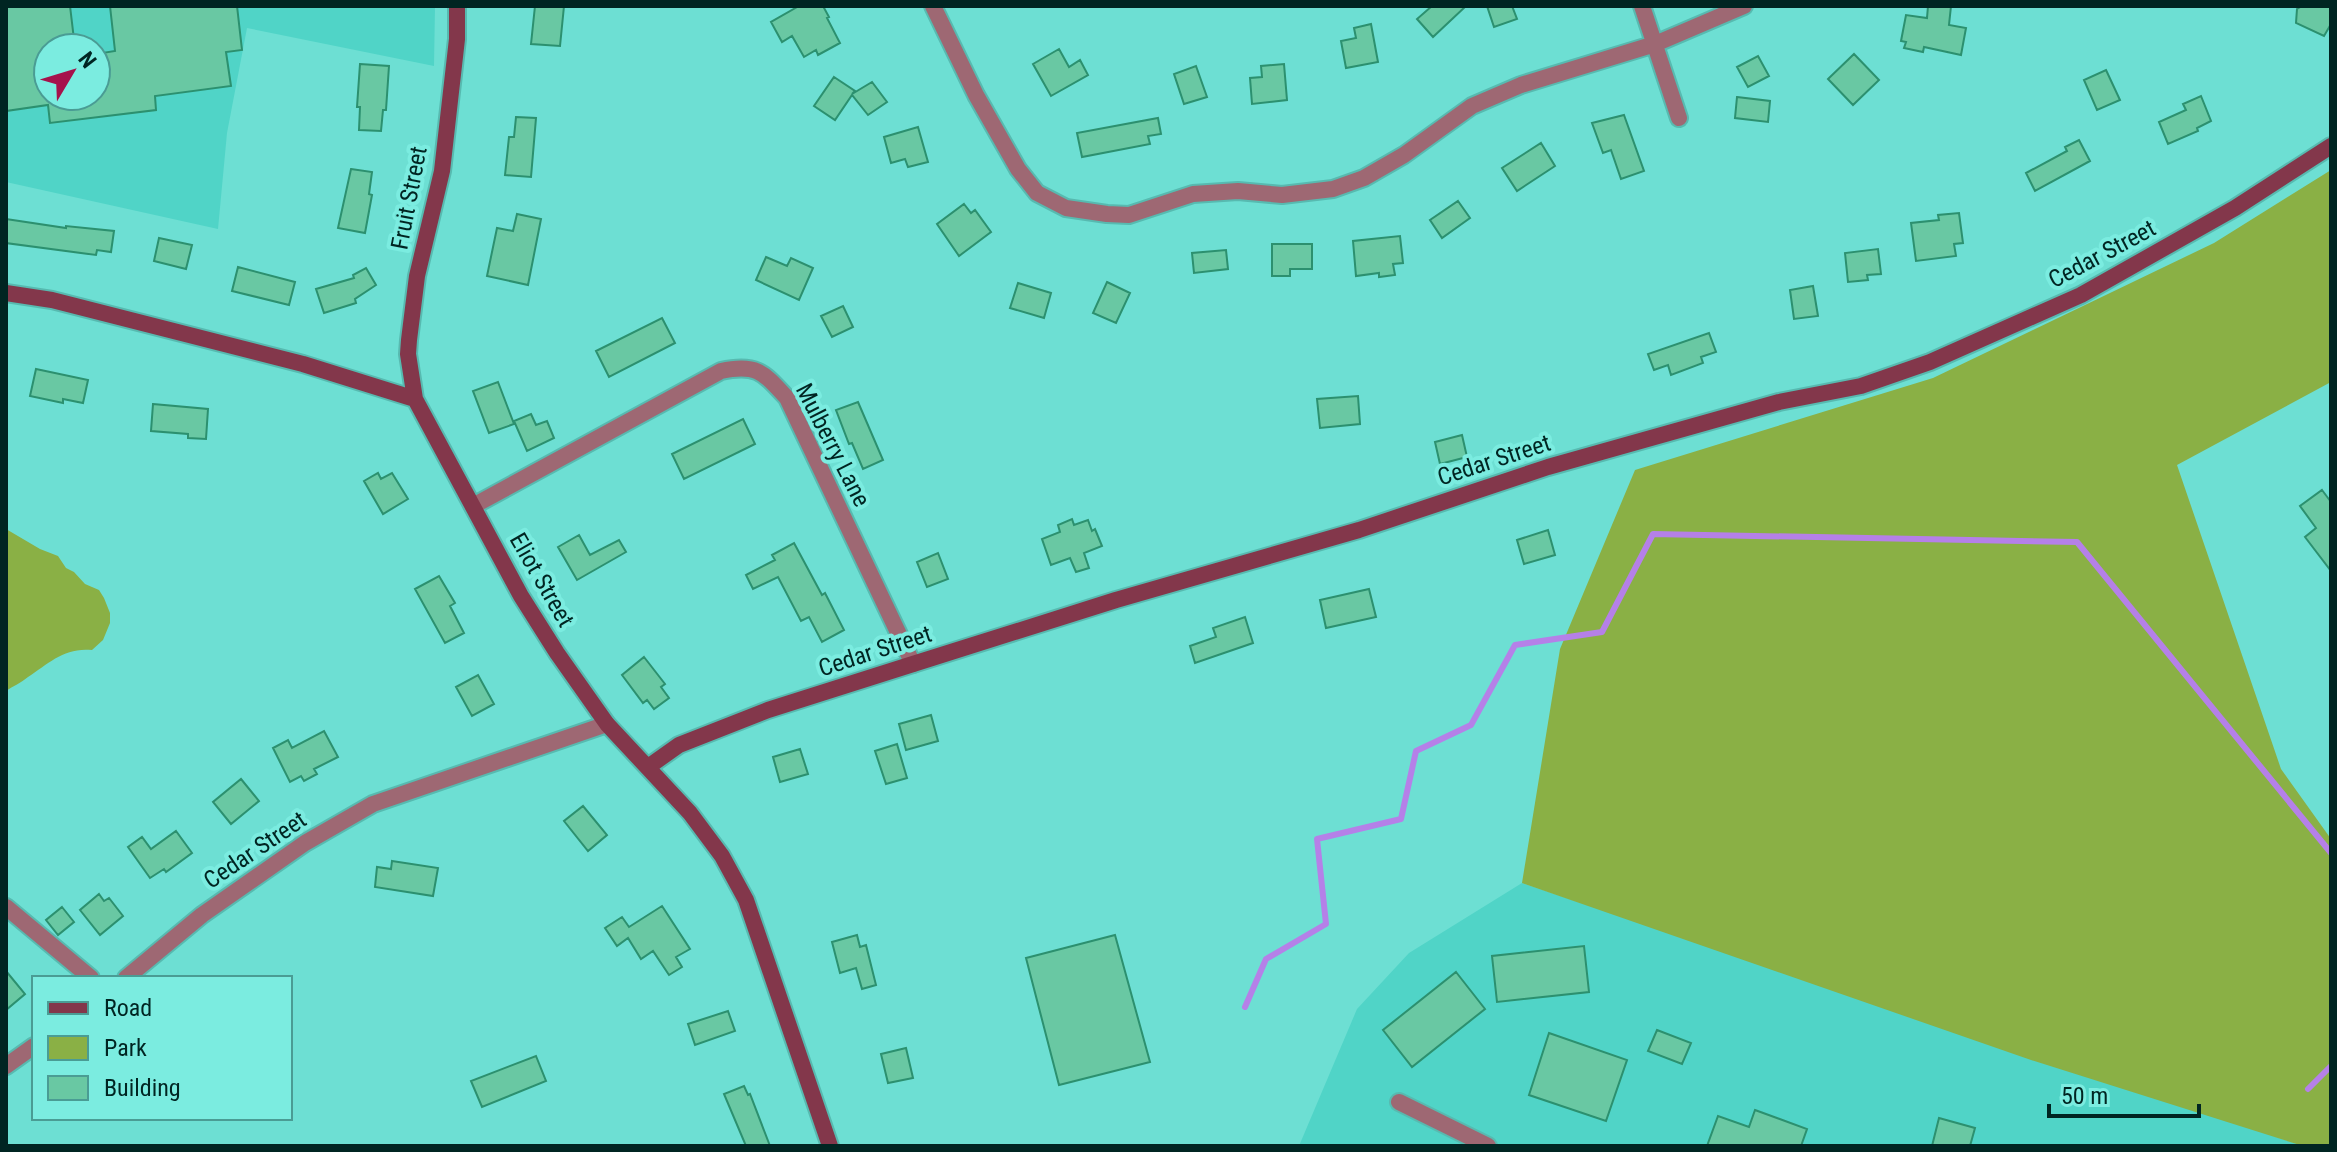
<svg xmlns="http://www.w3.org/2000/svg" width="2337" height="1152" viewBox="0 0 2337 1152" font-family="'Roboto Condensed',sans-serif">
<rect width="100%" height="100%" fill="#6ddfd3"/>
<path fill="#50d4c7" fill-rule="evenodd" d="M6,6H435L434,66L247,28L227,133L218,229L6,182ZM48,48H96V96H48Z
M1522,883L2303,1146H1299L1357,1009L1409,953Z"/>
<path fill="#8ab045" d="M2331,170V382L2177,465L2281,769L2331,839V1146H2303L2031,1060L1522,883L1560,649L1635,470L1933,378L2214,243Z
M6,529L40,549L58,556L66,568L74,572L85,584L99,590L104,598L110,613V623L103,640L92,650C65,647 49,663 28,677C21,683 13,686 6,691Z"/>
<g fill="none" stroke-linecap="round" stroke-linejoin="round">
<path stroke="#b580e8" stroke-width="6" d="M1245,1007L1266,959L1326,924L1317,839L1401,819L1416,751L1471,725L1515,645L1602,632L1653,534L2077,542L2331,853
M2308,1089L2331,1066"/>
</g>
<path fill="#69c8a3" stroke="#2c906f" stroke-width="2" d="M6,6H70L75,48H48V96H96V54L115,51L110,6H237L242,50L226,52L231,86L155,96L156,110L50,123L48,105L6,111Z
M535,6H564L560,46L531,44Z
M799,6H823L829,17L827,18L840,43L818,55L816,50L804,57L792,36L782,42L771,22Z
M1432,6H1466L1433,37L1417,19Z
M1487,6H1512L1517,19L1494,27Z
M1928,6H1951L1949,25L1966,28L1961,55L1924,47L1923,52L1904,48L1906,42L1901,41L1906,15L1927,18Z
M2302,6H2331V24L2324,36L2296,23L2297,9Z
M1371,24L1378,62L1346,68L1341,41L1356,38L1354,28Z
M1059,49L1069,67L1080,60L1088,75L1051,96L1033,64Z
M1854,54L1879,80L1853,105L1828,79Z
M1758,56L1769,76L1748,87L1737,67Z
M360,64L389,66L386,110H383L381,131L359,130L360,107H357Z
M1284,64L1287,100L1252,104L1250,78L1262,77L1261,66Z
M1196,66L1207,97L1184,104L1174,74Z
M2106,70L2120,100L2097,110L2084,80Z
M834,77L855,91L852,94L872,82L887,102L868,115L852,95L835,120L814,106Z
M2201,96L2211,121L2197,128L2198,131L2168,144L2159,122L2186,110L2183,104Z
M1737,97L1770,101L1768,122L1735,118Z
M1624,115L1644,171L1621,179L1611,150L1603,153L1592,123Z
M516,117L536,118L531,177L505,175L509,137H514Z
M1158,118L1161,134L1148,136L1150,144L1082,157L1077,133Z
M918,127L928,162L908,167L905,159L891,163L884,137Z
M2079,140L2090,161L2035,191L2026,173L2067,151L2065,147Z
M1541,143L1555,166L1517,191L1502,168Z
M351,169L372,172L369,194L372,195L365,233L338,228Z
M1458,201L1470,218L1442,238L1430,220Z
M964,204L971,213L975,210L991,232L959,256L937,224Z
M1959,213L1963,243L1954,244L1956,256L1916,261L1911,223L1939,220L1938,215Z
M517,214L541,219L528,285L487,276L497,228L513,231Z
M6,219L66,228V226L114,231L111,252L97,250L96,255L6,243Z
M1400,236L1403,263L1393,264L1395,275L1379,277V273L1356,276L1353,241Z
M159,238L192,245L186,269L154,261Z
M1272,244H1312V269H1290V276H1272Z
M1878,249L1881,274L1867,275L1868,280L1848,282L1845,253Z
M1226,250L1228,269L1194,273L1192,253Z
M766,257L787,266L791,258L813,268L799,300L756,280Z
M238,267L295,282L289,305L232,291Z
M366,268L376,285L355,299L356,303L324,313L316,289L354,278L353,275Z
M1107,282L1130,293L1116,323L1093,313Z
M1018,283L1051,293L1044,318L1010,308Z
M1813,286L1818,316L1794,319L1790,290Z
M843,306L853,327L832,337L821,316Z
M662,318L675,343L609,377L596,351Z
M1709,333L1716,352L1701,357L1703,363L1671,375L1668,365L1654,370L1648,354Z
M36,369L88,380L83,403L63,399V403L30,396Z
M498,382L514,424L489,433L473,391Z
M1358,396L1360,424L1320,428L1317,399Z
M858,402L883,460L863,469L852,443L849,444L836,410Z
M153,404L208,409L206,439L188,438V434L151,431Z
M531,414L536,425L547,421L554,438L527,451L514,421Z
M743,419L755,444L684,479L672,454Z
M1462,435L1467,457L1440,464L1435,442Z
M378,473L381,479L392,473L408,499L383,514L364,481Z
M2322,490L2331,502V571L2305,537L2316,528L2300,506Z
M1072,519L1074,525L1088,520L1092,531L1095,529L1102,546L1084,553L1089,568L1076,572L1070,558L1051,565L1042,539L1060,532L1058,525Z
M1548,530L1555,555L1524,564L1517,540Z
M579,535L590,555L619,540L626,552L577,580L558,547Z
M794,543L822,595L825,593L844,630L822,642L809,617L801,621L778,577L753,589L746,575L775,560L772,555Z
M938,553L948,579L927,587L917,562Z
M439,576L455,603L450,606L464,633L445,643L415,589Z
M1369,589L1376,617L1326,628L1320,600Z
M1245,617L1253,643L1195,663L1190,646L1216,637L1213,628Z
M644,657L665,684L661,687L669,698L654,709L647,700L643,703L622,675Z
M478,675L494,704L472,716L456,687Z
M931,715L938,741L906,750L899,724Z
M324,731L338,757L314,769L317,774L304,781L301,776L290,782L273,748L288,740L292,748Z
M897,744L907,778L886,784L875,751Z
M800,749L808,774L780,782L773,757Z
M241,779L259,801L231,824L213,802Z
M583,806L607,835L588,851L564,821Z
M176,831L192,853L166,872L164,869L150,878L128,847L142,837L151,849Z
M392,861L438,868L433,896L375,887L377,867L391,869Z
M99,894L104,901L109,898L123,916L100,935L80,910Z
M662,906L690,949L676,957L682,967L669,975L653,951L641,959L628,938L617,946L605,928L622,917L629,927Z
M62,907L74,922L58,935L46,920Z
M857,935L860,947L866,945L876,985L862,989L856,968L840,973L832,942Z
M1115,935L1150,1062L1059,1085L1026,958Z
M1584,946L1589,992L1497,1002L1492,956Z
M6,971L25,994L6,1010Z
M1456,972L1485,1009L1412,1067L1383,1030Z
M728,1011L735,1031L695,1045L688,1024Z
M1657,1030L1691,1043L1682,1064L1648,1051Z
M1549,1033L1627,1060L1606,1121L1529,1095Z
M906,1048L913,1078L888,1083L881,1054Z
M536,1056L546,1081L482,1107L471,1081Z
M744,1086L748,1095L750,1094L770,1146H746L724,1094Z
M1755,1110L1807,1129L1801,1146H1707L1718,1116L1749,1127Z
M1939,1118L1975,1128L1970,1146H1932Z"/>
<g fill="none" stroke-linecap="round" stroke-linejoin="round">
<g stroke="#57bab0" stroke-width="20">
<path id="street" d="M933,6L976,95L1018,169L1037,193L1066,208L1107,214L1129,215L1193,194L1238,191L1282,195L1333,189L1364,178L1404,155L1472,106L1521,85L1655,44L1744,6
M1642,6L1679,118
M473,506L721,371C757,363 764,373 787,398L913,664
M6,907L91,978
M126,978L202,915L305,843L373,804L607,724
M6,1066L34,1046
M1399,1102L1488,1146"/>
</g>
<g stroke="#57bab0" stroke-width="20">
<path id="secondary" d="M457,6V39L442,171L417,276L409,340L408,354L415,399L521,596L557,653L607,724L690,813L722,856L746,900L830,1146
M6,293L52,300L303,364L415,399
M648,767L679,745L768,710L913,664L1116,600L1359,530L1548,467L1779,402L1861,386L1930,362L2081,295L2235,208L2331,146"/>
</g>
<use href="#street" stroke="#9e6873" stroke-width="16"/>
<use href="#secondary" stroke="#83374b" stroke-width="16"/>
</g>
<g text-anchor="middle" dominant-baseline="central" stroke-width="8" stroke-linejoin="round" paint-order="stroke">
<g font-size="24" fill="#002522" stroke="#7bece0">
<text transform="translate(409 198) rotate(-79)">Fruit Street</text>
<text transform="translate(2102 254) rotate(-28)">Cedar Street</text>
<text transform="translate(833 445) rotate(63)">Mulberry Lane</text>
<text transform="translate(1494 460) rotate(-18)">Cedar Street</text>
<text transform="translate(542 580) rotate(60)">Eliot Street</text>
<text transform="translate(875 651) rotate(-18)">Cedar Street</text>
<text transform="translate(255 850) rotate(-34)">Cedar Street</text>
</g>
</g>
<rect width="2337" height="1152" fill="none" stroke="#002522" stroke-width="16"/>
<rect x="32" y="976" width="260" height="144" fill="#7bece0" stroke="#4a9c94" stroke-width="2"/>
<rect x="48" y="1002" width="40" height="12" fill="#83374b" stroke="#4a9c94" stroke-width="2"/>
<text x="104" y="1016" font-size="24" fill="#002522">Road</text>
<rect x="48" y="1036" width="40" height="24" fill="#8ab045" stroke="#4a9c94" stroke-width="2"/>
<text x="104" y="1056" font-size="24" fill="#002522">Park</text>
<rect x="48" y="1076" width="40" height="24" fill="#69c8a3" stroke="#4a9c94" stroke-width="2"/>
<text x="104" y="1096" font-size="24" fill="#002522">Building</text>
<g transform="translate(72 72) rotate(52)"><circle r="38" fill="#7bece0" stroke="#4a9c94" stroke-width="2"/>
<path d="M0-6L14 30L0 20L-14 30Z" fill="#a6114b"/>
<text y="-12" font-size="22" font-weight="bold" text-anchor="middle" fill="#002522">N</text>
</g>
<path d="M2049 1104v12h150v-12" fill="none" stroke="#002522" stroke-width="4"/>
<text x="2061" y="1104" font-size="24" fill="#002522" stroke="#7bece0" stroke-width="6" paint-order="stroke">50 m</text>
</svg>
